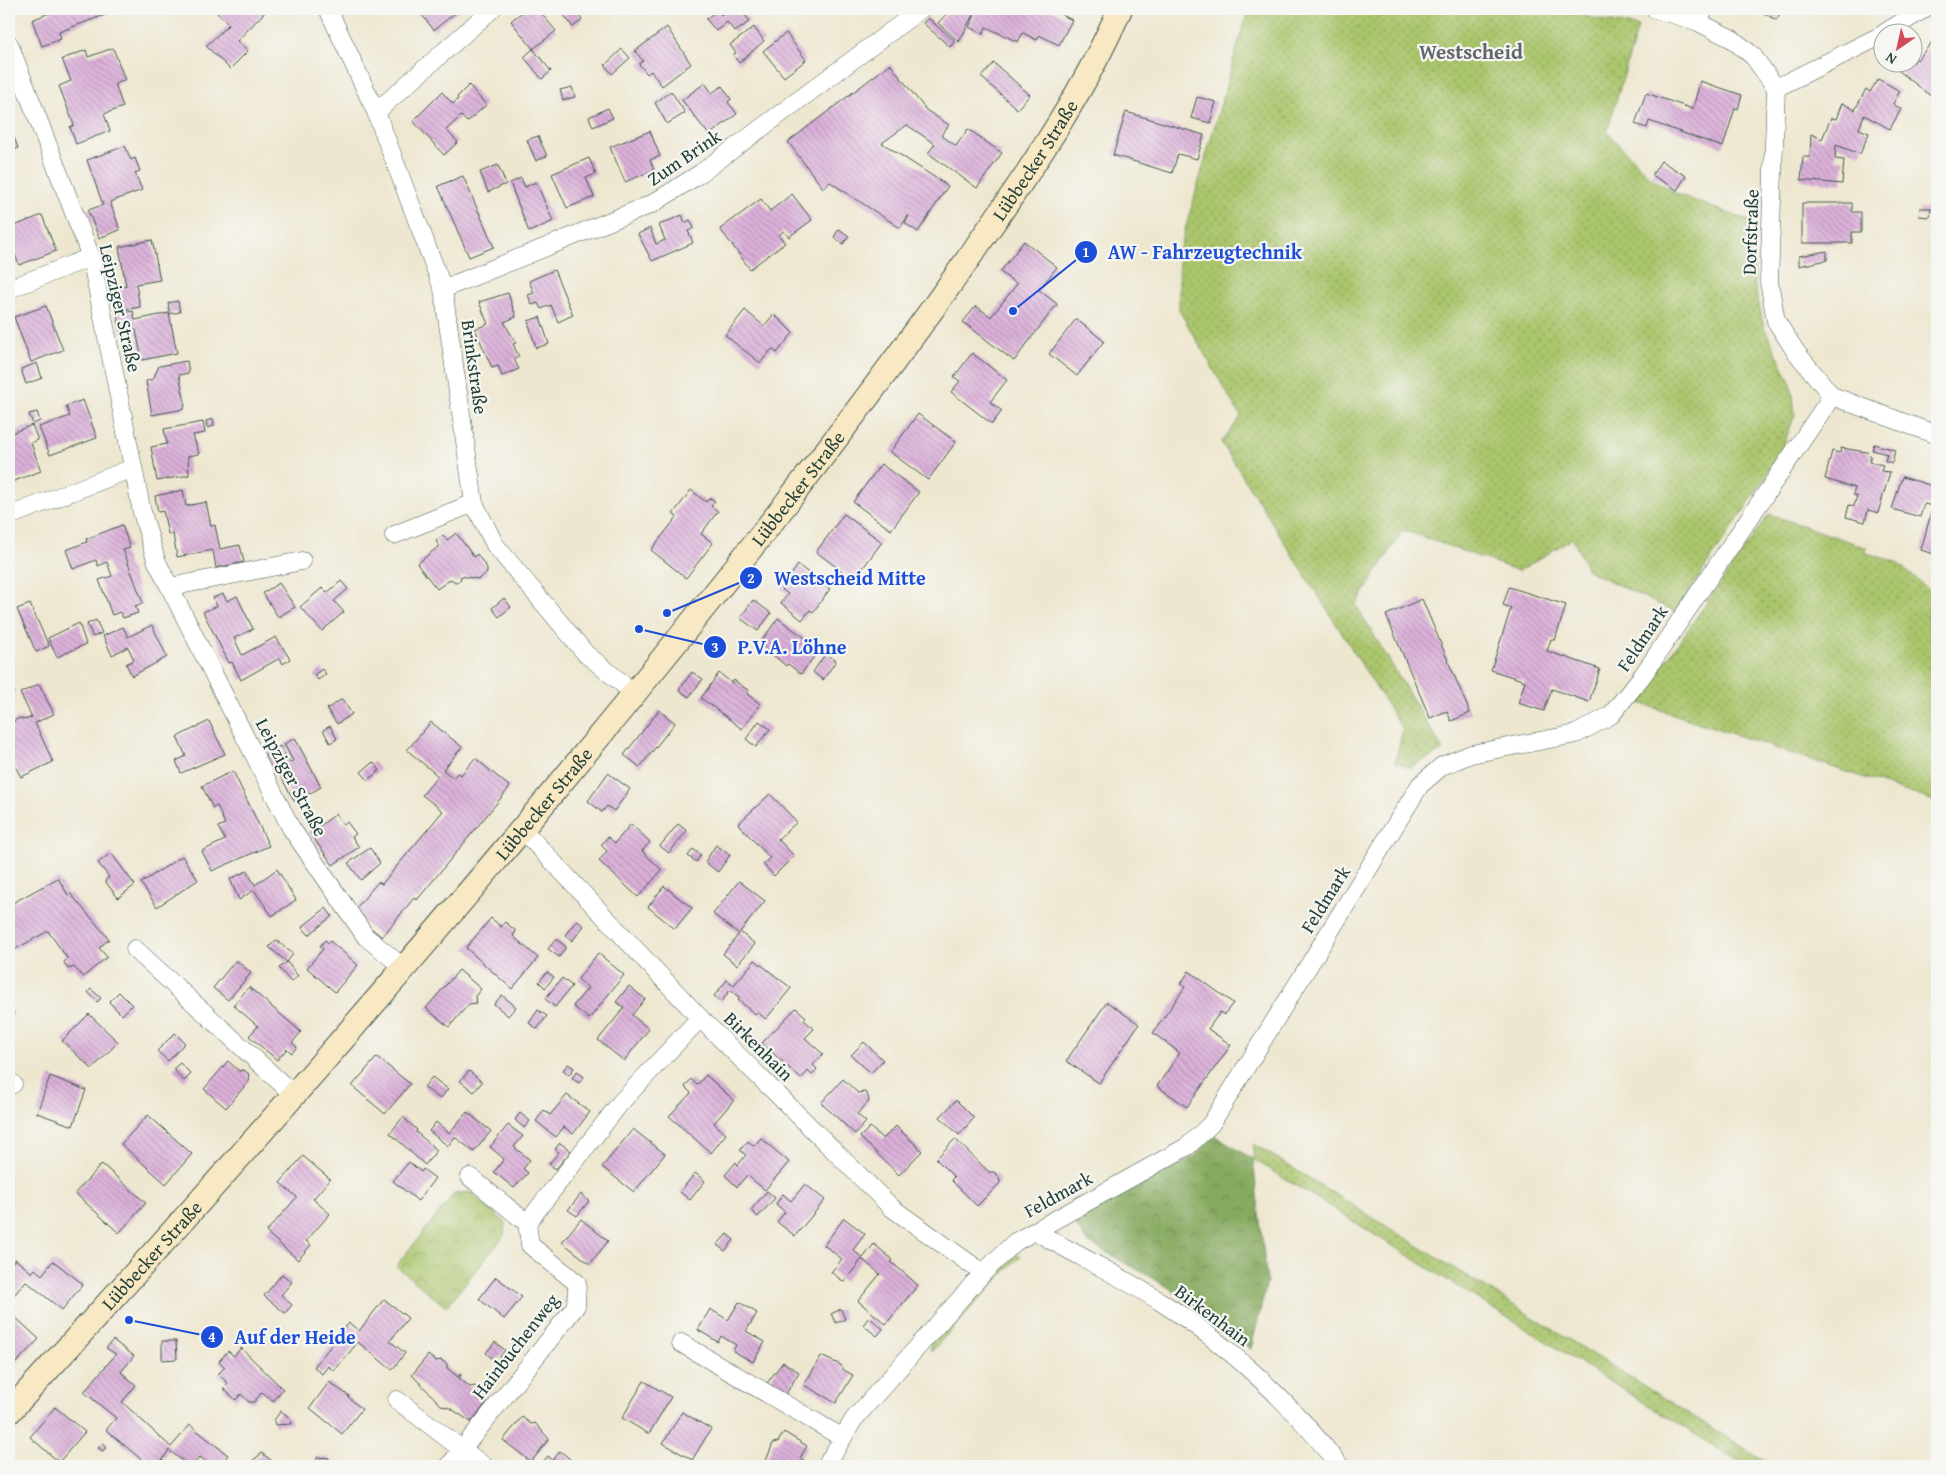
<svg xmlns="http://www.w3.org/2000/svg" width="1946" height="1475" viewBox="0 0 1946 1475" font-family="'Gentium Book Plus',serif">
<defs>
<pattern id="grass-dots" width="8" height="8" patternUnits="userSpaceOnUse" patternTransform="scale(1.25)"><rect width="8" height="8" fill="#aac56c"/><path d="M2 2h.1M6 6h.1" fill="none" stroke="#8aa15a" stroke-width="1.8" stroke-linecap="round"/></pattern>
<pattern id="forest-crowns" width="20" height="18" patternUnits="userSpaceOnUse" patternTransform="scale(1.25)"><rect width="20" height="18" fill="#87aa60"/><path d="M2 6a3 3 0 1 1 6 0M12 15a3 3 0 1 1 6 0" fill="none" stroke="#6e8c50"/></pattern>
<pattern id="park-crowns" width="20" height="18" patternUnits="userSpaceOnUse" patternTransform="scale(1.25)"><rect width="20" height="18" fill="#aac56c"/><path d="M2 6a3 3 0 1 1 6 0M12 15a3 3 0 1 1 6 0" fill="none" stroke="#8aa15a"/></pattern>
<pattern id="building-back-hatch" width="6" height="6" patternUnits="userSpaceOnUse" patternTransform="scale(1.25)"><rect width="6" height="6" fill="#dcb1da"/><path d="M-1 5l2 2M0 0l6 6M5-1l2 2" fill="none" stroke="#b291b2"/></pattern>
</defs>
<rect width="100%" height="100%" fill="#f6f6f2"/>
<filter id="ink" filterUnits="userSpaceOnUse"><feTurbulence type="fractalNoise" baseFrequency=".02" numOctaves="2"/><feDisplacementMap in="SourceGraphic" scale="10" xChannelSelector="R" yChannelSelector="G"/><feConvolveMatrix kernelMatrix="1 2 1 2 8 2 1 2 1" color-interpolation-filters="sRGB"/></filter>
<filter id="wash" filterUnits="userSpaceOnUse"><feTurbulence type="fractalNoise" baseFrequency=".0096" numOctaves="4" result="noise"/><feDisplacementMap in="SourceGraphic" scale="20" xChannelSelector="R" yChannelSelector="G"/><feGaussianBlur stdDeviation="1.12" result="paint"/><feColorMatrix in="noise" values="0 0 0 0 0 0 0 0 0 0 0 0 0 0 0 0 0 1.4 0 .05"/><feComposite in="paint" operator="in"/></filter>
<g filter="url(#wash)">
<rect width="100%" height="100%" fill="#eee7d0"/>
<path fill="url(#grass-dots)" stroke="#648150" d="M1248,9H1548L1638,27L1607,132L1650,177L1677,194L1752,222L1755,288L1764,327L1792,386L1795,415L1781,451L1747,506L1675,612L1587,570L1573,538L1519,571L1403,530L1356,605L1443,750L1410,768L1395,762L1403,730L1221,442L1241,417L1179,310V251Z
M1769,514L1868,548L1864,552L1896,562L1931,592L1928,621L1937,625V802L1637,702Z
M1254,1144L1773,1466H1746L1253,1159Z
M1012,1251L1021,1257L1013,1263L931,1352L930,1342Z"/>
<path fill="url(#forest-crowns)" stroke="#53744a" d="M1213,1135L1253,1159L1267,1282L1251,1349L1168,1287L1086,1241L1074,1222L1195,1156Z"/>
<path fill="url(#park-crowns)" stroke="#648150" d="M469,1192L505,1222L504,1236L446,1307L396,1266L454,1194Z"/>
<g id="blocks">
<path fill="url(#building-back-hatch)" d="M50,9H105L107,14L59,32L61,39L42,46L32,20L52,12Z
M213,9H268L237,41L248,51L230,69L206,46L229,24Z
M417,9H460L434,30Z
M526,9H538L556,31L533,49L551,71L542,79L524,57L533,49L511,21Z
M562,9H579L576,11L582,20L573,27L560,10Z
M729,9H739L750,21L735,32L727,22L716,31L706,19L717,10L721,15Z
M951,9H976L959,42L938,23Z
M978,9H1050L1072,20L1059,45L1039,35L1037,40L1023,33L1018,42L986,27L983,34L969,27Z
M1757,9H1783L1776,20Z
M928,18L955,41L950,47L923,23Z
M667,27L691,64L662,86L651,71L647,74L639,64L643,61L635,51Z
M754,27L764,41L739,63L733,55L736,53L730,45Z
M786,33L806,60L784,77L763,51Z
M1933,41L1937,44V101L1898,70L1904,62H1914V57L1917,60Z
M113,48L125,80L115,84L123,107L104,114L110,131L76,144L70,127L74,125L59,86L71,81L62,59L86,50L88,57Z
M622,49L630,58L612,74L605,65Z
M994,63L1030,95L1017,109L981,77Z
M890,64L926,110L949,125L941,135L956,146L968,129L1002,153L977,188L928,153L935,144L907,125L882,143L948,186L918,232L905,223L909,216H908L900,228L830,182L823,188L788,142Z
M1878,79L1900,91L1893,104L1901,109L1890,129L1864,115L1859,129L1869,133L1860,154L1836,145L1835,159L1844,160L1842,184L1801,180L1803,157H1810L1811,134L1822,139L1831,118L1836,119L1842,103L1855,110L1866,89L1870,92Z
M1700,81L1742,95L1738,109L1735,108L1723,147L1649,121L1647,128L1635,124L1646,93L1693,109Z
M705,83L712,93L722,86L731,99L728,102L737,114L709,135L682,100Z
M469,85L486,105L467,122L461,116L446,130L458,142L444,155L413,121L442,92L453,104L458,99L457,97Z
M572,87L575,97L563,100L560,90Z
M671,91L685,113L667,124L655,103Z
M1197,97L1216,102L1210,123L1191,118Z
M608,108L613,118L593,127L589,117Z
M1126,112L1204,135L1197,159L1178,154L1172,173L1113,155Z
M9,124L18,148L9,152Z
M650,131L660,156L650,160L654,170L625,182L610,147Z
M538,136L547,156L536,161L527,140Z
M125,146L131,160L135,158L140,171L135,173L142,190L110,202L120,230L99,238L88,210L103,205L87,160Z
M589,158L596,174L586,178L594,197L567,208L552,174Z
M1661,161L1686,176L1677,190L1652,175Z
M498,165L506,184L488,192L480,172Z
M463,176L494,247L469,257L438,186Z
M521,178L525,187L536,182L553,221L529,232L510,183Z
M792,194L812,220L789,237L784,231L779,235L785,243L750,269L720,229L761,199L770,211Z
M1802,203H1852V212H1861V232H1852V243H1802Z
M1920,208H1931L1930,217L1919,216Z
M42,215L56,251L19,265L9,240V228Z
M682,215L685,223L690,220L694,228L688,231L693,243L652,261L638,234L650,228L656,244L665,240L659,225Z
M839,229L849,236L843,244L834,237Z
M152,240L160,280L136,284L140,307L117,311L112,289L126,286L119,247Z
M1024,241L1057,267L1039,290L1057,304L1014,361L963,322L976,306L991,317L1017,284L1000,272Z
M1827,251V260L1799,266V256Z
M554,270L573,315L558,322L551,305L541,309L538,303L532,305L528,295L534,293L529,281Z
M508,293L516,317L504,322L516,343L513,344L519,357L514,359L519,369L502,376L498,366L492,368L475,329L488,324L479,302Z
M178,301L180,312L170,314L168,303Z
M46,306L63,350L31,362L14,317Z
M745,310L764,326L774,314L793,333L777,353L772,349L760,363L725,335Z
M133,311L135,320L169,313L177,353L142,360L136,330L121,333L117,314Z
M540,317L549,344L536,348L528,321Z
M1076,319L1104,341L1077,376L1049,354Z
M972,353L1007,380L990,402L1002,411L992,424L951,392L960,381L954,377Z
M187,361L189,373L179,375L185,402L184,409L152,415L146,381L153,379L159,366Z
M37,363L42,378L26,384L21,369Z
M83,400L97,438L50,455L39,427L70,416L66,406Z
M37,412L40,421L33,424L29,414Z
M918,414L956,442L928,480L890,452Z
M213,419L214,426L207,428L206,421Z
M203,422L205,433L193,435L199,454L188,456L189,475L157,481L151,447L167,444L164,429Z
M32,425L38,440L31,443L41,471L9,483V434Z
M1874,444L1895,450L1892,463L1885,461L1887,454L1872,450Z
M1841,448L1867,452L1871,456L1869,462L1883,465L1881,471L1890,472L1878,513L1868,510L1865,522L1846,517L1849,505L1854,506L1857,496L1853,495L1855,488L1825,479L1832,451L1840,453Z
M881,464L919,492L891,530L853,502Z
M1902,477L1937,487V555L1921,550L1933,506L1924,504L1920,517L1892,509Z
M183,490L186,506L206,502L211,526L215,525L220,549L240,545L244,562L216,568L213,550L177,557L173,534H168L163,511L158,512L155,496Z
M691,490L706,502L710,498L715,501L711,506L718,511L701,534L713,543L686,578L651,550L677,517L673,514Z
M844,514L882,542L854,580L816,552Z
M122,525L130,548L123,550L143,603L135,606L138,613L123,618L120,612L112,615L99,580L112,576L107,562L98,566L96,560L73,569L66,550L87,542L86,539Z
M456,533L474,557L477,554L487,568V573L478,579L461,576L460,581L455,582L451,579L437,589L417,564L439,546L436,541L443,535L447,540Z
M798,565L830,589L813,612L810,610L802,620L781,603L788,594L781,589Z
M341,581L348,589L334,601L344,612L322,631L300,607L322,588L327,593Z
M279,583L295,607L278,617L263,593Z
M1509,587L1566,605L1555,640L1551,639L1547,651L1600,669L1589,702L1552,689L1544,711L1518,703L1525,681L1491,670L1511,608L1503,605Z
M223,594L227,601L237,596L253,629L234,638L242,655L276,637L290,659L283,664L280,658L241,680L232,662L229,663L203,612L217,606L213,598Z
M504,598L511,607L499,617L492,608Z
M1422,599L1470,713L1451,721L1447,711L1430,718L1386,615Z
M753,600L771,613L758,631L740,618Z
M30,604L49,646L36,652L17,609Z
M778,618L820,649L801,674L788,664L786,666L760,643Z
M96,620L102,633L93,637L87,624Z
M79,623L86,644L57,657L48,638Z
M152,625L167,657L132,676L126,664L134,660L128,647L112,655L103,636L123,627L128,637Z
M826,653L836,661L823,680L813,672Z
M322,669L326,674L318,680L314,675Z
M692,672L703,679L689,697L679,690Z
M719,673L732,683L734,680L742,686L749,691L747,694L760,704L742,729L701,698Z
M39,684L54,714L35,723L53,762L21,777L9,754V723L20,718L25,720L32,717L20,693Z
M11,686L14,693L9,696V687Z
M342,699L352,714L337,724L327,709Z
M659,710L675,723L640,767L624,755Z
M209,721L225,754L181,773L176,761L186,756L177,737Z
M759,721L770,729L756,747L746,739Z
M431,722L462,747L443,770L453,778L457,773L461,775L475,758L510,787L417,900L414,898L382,937L352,913L378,882L382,884L443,811L422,795L438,776L407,750Z
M330,726L337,739L330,743L323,730Z
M295,738L321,787L295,802L277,770L273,772L264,755L280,746L290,763L293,761L284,744Z
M373,762L380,770L368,780L361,772Z
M233,771L269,846L212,871L202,851L225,840L218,827L225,824L217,806L213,808L202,786Z
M608,773L630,789L614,811L607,806L602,812L588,801Z
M770,794L797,822L778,839L794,856L774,876L763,864L770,858L738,824Z
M336,814L343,824L347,822L356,834L352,837L359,847L333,865L310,833Z
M631,824L650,842L642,851L662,870L638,897L599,861L607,851L601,845L608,837L615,843Z
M678,824L687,831L669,853L660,846Z
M716,845L730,855L718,872L705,862Z
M370,848L380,863L361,880L348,863Z
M693,849L701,855L696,862L688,856Z
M111,853L135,885L118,898L105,881L109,877L98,863Z
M182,856L198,880L157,907L141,883Z
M277,869L296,900L272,916L254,890L239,900L230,879L247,871L255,885Z
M58,878L68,895L70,893L109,939L99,948L107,957L83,977L74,967L68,969L64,963L67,958L48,931L14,950L9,940V905Z
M739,881L765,901L740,932L755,944L737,965L723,954L739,934L713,914Z
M664,886L692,908L675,929L648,907Z
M326,908L332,916L309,935L302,927Z
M491,918L501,927L505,922L516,931L513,936L538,958L512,989L466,948Z
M577,920L584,926L572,941L565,935Z
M556,939L566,947L559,957L548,949Z
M276,940L293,954L287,962L269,947Z
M325,940L328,943L330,941L358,965L335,992L307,968L323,949L320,946Z
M598,953L624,975L589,1019L573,1006L588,988L578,979Z
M236,960L251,973L228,1000L213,988Z
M755,960L791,988L766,1019L757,1012L755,1014L738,1000L740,998L730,990L721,1002L714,996L727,980L734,985Z
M287,962L298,976L291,982L279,968Z
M459,970L481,989L475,996L476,1003L469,1004L449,1027L426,1008Z
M1189,971L1233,1003L1224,1015L1220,1012L1208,1029L1231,1045L1187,1107L1157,1086L1180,1053L1153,1033L1185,987L1181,984Z
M547,972L554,977L545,988L539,982Z
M562,978L572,986L555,1007L545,999Z
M629,986L645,999L632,1015L649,1029L624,1061L598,1040L624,1008L616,1002Z
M249,987L301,1032L292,1043L297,1047L292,1053L287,1049L277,1060L249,1036L258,1026L233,1005Z
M91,989L101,998L97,1002L88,992Z
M119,992L132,1005L122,1015L109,1002Z
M502,995L516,1007L508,1016L494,1004Z
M1107,1002L1139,1024L1099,1083L1066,1061Z
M9,1008L14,1014L9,1018Z
M796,1008L806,1017L804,1020L814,1029L805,1038L823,1054L813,1065L817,1069L812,1075L808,1071L801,1079L762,1043Z
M538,1010L547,1016L537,1029L529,1023Z
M89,1014L118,1042L92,1069L62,1041Z
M175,1033L185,1043L168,1061L157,1051Z
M864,1042L883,1060L871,1073L851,1055Z
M377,1057L410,1084L385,1114L352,1086Z
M228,1061L239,1071L244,1070L249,1074L248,1079L250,1080L226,1108L204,1089Z
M180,1063L191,1074L184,1081L173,1069Z
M568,1064L574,1068L569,1075L563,1070Z
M469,1071L482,1082L474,1092L460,1081Z
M577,1071L584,1077L579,1083L572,1078Z
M706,1075L734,1100L714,1123L726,1134L711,1153L669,1116L691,1093L685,1087L691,1079L697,1085Z
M50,1076L86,1090L73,1126L37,1113Z
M432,1077L448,1089L440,1099L424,1087Z
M843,1079L858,1093L865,1092L868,1096L869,1101L857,1114L866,1122L855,1134L821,1103Z
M567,1095L590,1112L573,1134L564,1127L556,1137L536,1121L544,1110L550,1115Z
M956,1100L974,1118L959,1135L940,1117Z
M467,1112L491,1131L474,1152L455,1137L448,1146L429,1131L436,1122L449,1133Z
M520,1113L530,1121L524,1128L515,1120Z
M148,1115L192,1154L166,1184L121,1144Z
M403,1117L417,1130L416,1132L437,1150L425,1165L390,1133Z
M508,1125L523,1136L514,1147L530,1160L523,1169L528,1173L514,1188L494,1172L504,1159L490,1147Z
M896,1126L922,1151L899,1175L860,1137L870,1127L883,1139Z
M633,1129L665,1154L634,1192L602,1167Z
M761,1138L789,1162L765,1190L747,1175L737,1187L725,1175L736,1162L738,1165L746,1155L740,1150L748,1141L754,1146Z
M955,1139L989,1172H994L999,1177L1000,1183L977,1206L951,1180L954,1177L936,1159Z
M560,1143L571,1151L556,1169L549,1164L559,1152L555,1149Z
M303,1156L330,1179L313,1199L330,1214L306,1241L311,1245L298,1260L266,1232L297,1197L280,1183Z
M409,1162L421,1172L423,1169L435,1178L418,1201L393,1181Z
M102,1164L146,1203L119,1233L75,1193Z
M695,1173L705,1181L690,1200L680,1192Z
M805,1184L825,1200L795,1236L777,1222L785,1212L776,1204L783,1194L791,1201Z
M767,1191L775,1198L758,1217L751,1210Z
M581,1194L589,1201L577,1216L568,1210Z
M844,1218L865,1234L853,1250L863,1258L874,1244L893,1260L891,1262L918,1285L886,1324L858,1301L880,1274L862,1259L844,1282L831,1272L842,1259L824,1245Z
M581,1219L608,1241L590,1264L562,1242Z
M727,1234L734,1240L725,1251L717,1245Z
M15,1259L32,1273L35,1269L42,1275L53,1261L83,1284L62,1310L26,1281L9,1301V1267Z
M282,1274L292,1282L281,1295L292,1305L285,1313L264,1296Z
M496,1277L522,1297L504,1319L479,1299Z
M384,1299L408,1318L390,1341L405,1353L392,1370L358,1342L334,1371L328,1366L322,1374L314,1367L349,1323L359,1331Z
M739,1302L757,1313L746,1331L765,1342L753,1362L733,1351L736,1345L721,1336L718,1342L698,1330L710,1309L728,1320Z
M841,1309L845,1319L836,1323L831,1314Z
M14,1316L39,1339L14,1365L9,1359V1321Z
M869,1317L883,1329L877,1336L863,1325Z
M113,1340L134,1356L121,1372L136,1385L122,1402L171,1447L190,1425L228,1455L219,1466H211L200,1457L192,1466H189L169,1450L158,1466H149L106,1430L116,1418L84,1392L116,1354L106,1348Z
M162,1341H176L177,1359L162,1360Z
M495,1342L505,1350L496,1362L486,1353Z
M241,1348L283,1389L273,1401L262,1392L254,1402H249L241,1394L236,1400L223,1388L228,1383L218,1374L225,1367L219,1361L228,1351L234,1356Z
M428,1355L436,1361L441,1360L447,1364V1368L458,1377L460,1374L461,1376L459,1378L470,1387L475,1386L479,1390V1395L487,1402L471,1422L450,1408L442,1406L412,1375Z
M821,1356L841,1365L842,1369L853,1375L836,1403L804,1385Z
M783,1362L799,1372L786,1394L767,1383Z
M644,1381L671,1397L649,1434L622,1418Z
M329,1382L349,1396L348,1397L362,1409L342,1434L310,1408Z
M55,1407L85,1432L59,1462L30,1437Z
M281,1411L290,1418L291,1424L275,1425L274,1420Z
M682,1412L711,1429L692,1460L663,1443Z
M522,1417L531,1424L535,1423L549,1439L531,1462L503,1440Z
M784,1432L807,1446L800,1458L803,1460L799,1466H764L773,1443L778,1442Z
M103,1443L107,1446L103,1451L98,1448Z
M560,1451L570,1459L564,1466H539L548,1456L553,1460Z
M262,1453L278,1466H246Z
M317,1457L329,1458L328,1466H317Z
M585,1461L592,1466H582Z"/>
</g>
</g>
<g filter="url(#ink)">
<use href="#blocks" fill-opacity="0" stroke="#3e564b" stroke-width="1"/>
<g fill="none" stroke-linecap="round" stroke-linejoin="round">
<g stroke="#3e564b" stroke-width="19">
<path id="street" d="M328,9L376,112L443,289L474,503L495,545L586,654L634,693
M1655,9L1696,21L1732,39L1753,56L1776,88L1769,282L1776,321L1796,352L1832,396L1937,435
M1696,21L1705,9
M1886,32L1924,9
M9,44L91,257L142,512L156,560L291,828L366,937L404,968
M1776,88L1884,34
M376,112L492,9
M9,289L91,257
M443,289L652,204L701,173L921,9
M9,516L133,468
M394,535L474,503
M170,587L302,561
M522,829L700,1018L892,1208L983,1273
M135,949L294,1095
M9,1081L13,1084
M470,1177L527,1223
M1035,1231C1076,1255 1121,1276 1161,1302C1228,1344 1292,1404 1340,1466
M681,1343L843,1438
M397,1400L484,1466
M449,1466L576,1306L577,1283L530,1245L527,1223L621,1102L700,1018
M826,1466L854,1419L983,1273L1015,1242L1188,1146L1211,1124L1420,785L1442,766L1471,754L1576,734L1611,715L1643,675L1832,396"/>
</g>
<g stroke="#3e564b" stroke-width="26">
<g id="secondary">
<path id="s1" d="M9,1412C279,1118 542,816 788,501C856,413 923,325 986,233C1036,162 1085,89 1120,9"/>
</g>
</g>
<use href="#street" stroke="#fff" stroke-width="18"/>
<use href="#secondary" stroke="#f8e8c3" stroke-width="24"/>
</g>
</g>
<g text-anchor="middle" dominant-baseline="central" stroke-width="4.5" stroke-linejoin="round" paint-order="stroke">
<g font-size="19" fill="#1f3d34" stroke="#f6f6f2">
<text transform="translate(684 157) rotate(-34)">Zum Brink</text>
<text stroke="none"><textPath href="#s1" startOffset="1620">Lübbecker Straße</textPath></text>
<text transform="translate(1750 232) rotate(-88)">Dorfstraße</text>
<text transform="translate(121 308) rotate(77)">Leipziger Straße</text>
<text transform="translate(475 367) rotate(82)">Brinkstraße</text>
<text stroke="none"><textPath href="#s1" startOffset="1215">Lübbecker Straße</textPath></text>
<text transform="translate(1642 638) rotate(-56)">Feldmark</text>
<text transform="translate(292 777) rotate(62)">Leipziger Straße</text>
<text stroke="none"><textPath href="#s1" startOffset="810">Lübbecker Straße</textPath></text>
<text transform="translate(1325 899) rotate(-58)">Feldmark</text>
<text transform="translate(759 1046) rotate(45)">Birkenhain</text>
<text transform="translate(1058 1194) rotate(-29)">Feldmark</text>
<text stroke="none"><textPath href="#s1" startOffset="212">Lübbecker Straße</textPath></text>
<text transform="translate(1213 1315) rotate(37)">Birkenhain</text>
<text transform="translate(515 1346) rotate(-52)">Hainbuchenweg</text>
</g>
<g font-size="21" font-weight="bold" fill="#61666e" stroke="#f6f6f2">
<text x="1471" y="51">Westscheid</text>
</g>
</g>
<path fill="none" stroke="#1d4ed8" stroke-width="2" d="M1013 311L1086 252M667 613L751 578M639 629L715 647M129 1320L212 1337"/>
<g fill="#1d4ed8" stroke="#f6f6f2" stroke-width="2">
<circle cx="1013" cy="311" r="5"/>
<circle cx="667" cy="613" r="5"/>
<circle cx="639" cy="629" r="5"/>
<circle cx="129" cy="1320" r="5"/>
<circle cx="1086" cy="252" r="12"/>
<circle cx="751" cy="578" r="12"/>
<circle cx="715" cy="647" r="12"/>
<circle cx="212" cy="1337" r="12"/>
</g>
<g font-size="15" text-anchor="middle" font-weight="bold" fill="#fff">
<text x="1086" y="257">1</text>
<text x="751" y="583">2</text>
<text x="715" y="652">3</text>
<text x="212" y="1342">4</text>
</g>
<g font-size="20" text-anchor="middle" font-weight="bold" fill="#1d4ed8" stroke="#f6f6f2" stroke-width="4.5" stroke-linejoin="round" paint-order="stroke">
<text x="1205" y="259">AW - Fahrzeugtechnik</text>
<text x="850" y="585">Westscheid Mitte</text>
<text x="792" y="654">P.V.A. Löhne</text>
<text x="295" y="1344">Auf der Heide</text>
</g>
<rect width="1946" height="1475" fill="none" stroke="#f6f6f2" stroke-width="30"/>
<g transform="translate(1898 48) rotate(214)"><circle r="24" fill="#f6f6f2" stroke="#a0aca6"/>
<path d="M0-4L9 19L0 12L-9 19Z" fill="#d1495b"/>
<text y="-8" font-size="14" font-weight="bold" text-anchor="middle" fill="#1f3d34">N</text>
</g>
</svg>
